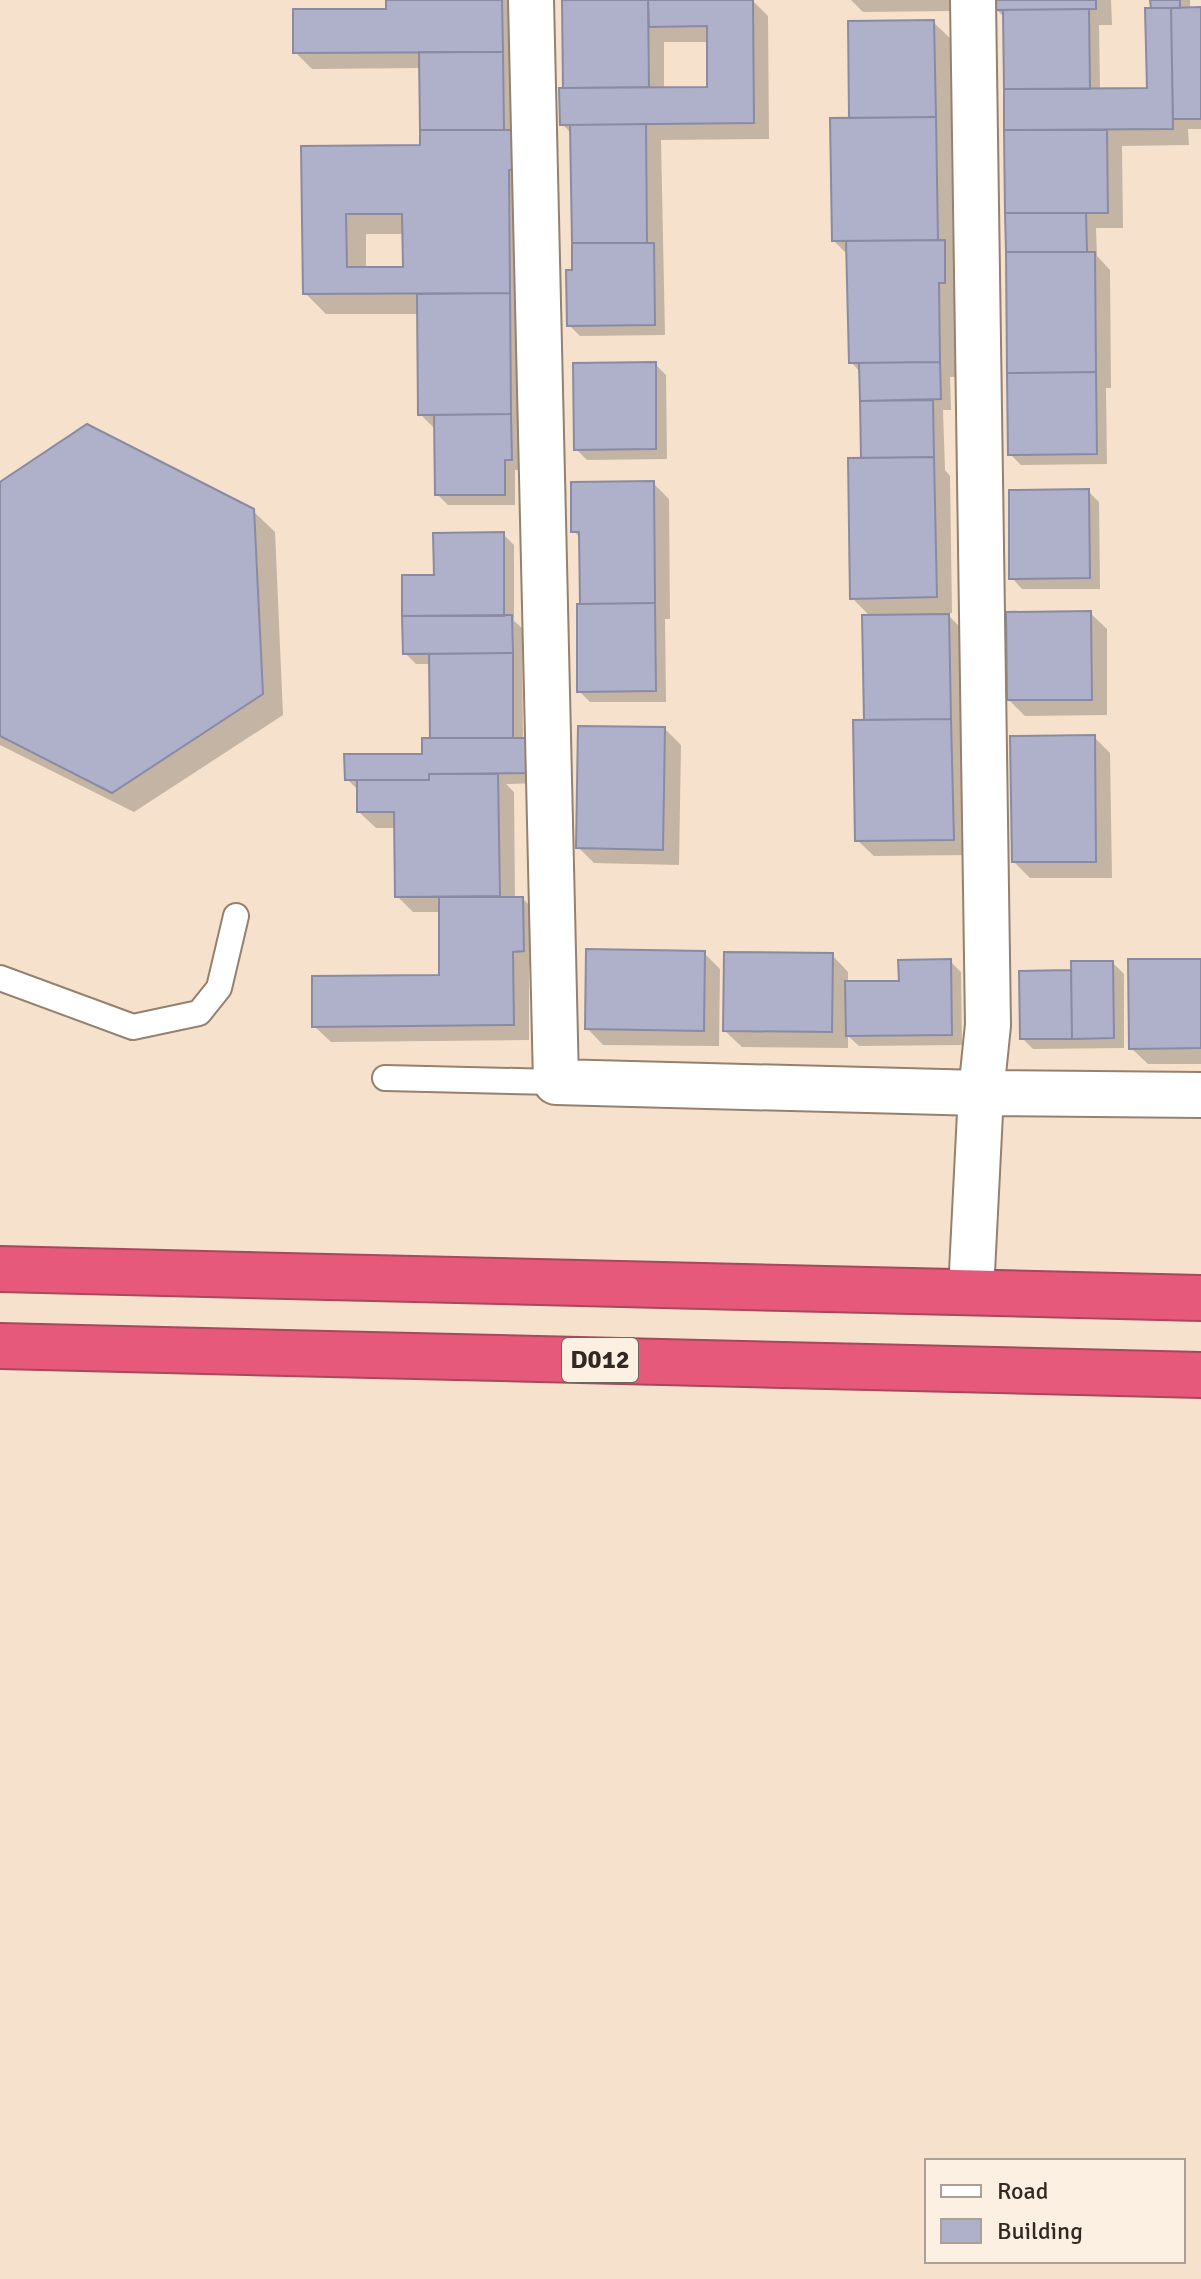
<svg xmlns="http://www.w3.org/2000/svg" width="1201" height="2279" viewBox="0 0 1201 2279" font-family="Signika,sans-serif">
<rect width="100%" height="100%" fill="#f6e1cc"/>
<path fill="#0003" fill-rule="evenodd" d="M388,0H518L522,470H515V505H448L437,494L436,430L420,414L419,314H326L305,293L303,148L422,147V68L312,69L295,52L388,11ZM366,234H405V269H366Z
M752,0L768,16L769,139L661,140L665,335L580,336L569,325L574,272L572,134L562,124L565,89L564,2ZM664,42H709V89H664Z
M851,0H952V11L863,12Z
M995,0H1111L1112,25H1099L1100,90H1149L1152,0H1190V9H1201V129H1188L1189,145L1122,146L1123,228H1096L1097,256L1110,270L1111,388H1106L1107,464L1021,465L1010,454L1005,18L996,9Z
M933,22L950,38L953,251L960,258L961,299H954L955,377H950L951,410H943L945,470L950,476L952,613H946L965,632L969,855L874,856L857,840L871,617L852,598L863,460L861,373L851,362L849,256L834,241L851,120Z
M655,364L666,375L667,459L587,460L576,449Z
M653,483L669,499L670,619H665L666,702H590L579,691L581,539L574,531Z
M0,484L253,511L275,532L283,715L134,812L0,745Z
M1088,491L1099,502L1100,589H1022L1012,578Z
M503,534L514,545V621L522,628L523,740L540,783L506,784L514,792L515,898H522L539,915V967H529V1040L331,1042L314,1026L441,977V912H413L397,896L396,828H376L359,812L358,790L347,779L424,756L432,740L431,664H416L405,653L436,577Z
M1090,613L1107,629V715L1025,716L1009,700Z
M665,729L681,745L679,865L594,863L578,847Z
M1094,737L1110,753L1112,878H1030L1014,862Z
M704,953L720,969L719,1046L603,1045L587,1028Z
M832,955L848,972V983H901L950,961L961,972L962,1045L859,1046L848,1036V1048L742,1047L725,1031Z
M1201,961V1064H1148L1131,1048Z
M1113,963L1124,974V1048L1033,1049L1022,1038L1021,972H1073Z"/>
<path fill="#afb0ca" stroke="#8a8ba3" stroke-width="2" fill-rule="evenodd" d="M386,0H502L503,52L293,53V9H386Z
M562,0H648L649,87L563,88Z
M648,0H753L754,123L560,125L559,88L707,87V26L649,27Z
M993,0H1096V9L994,10Z
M1150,0H1180V8H1151Z
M1201,7V119H1173L1171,8Z
M1145,8H1171L1173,129L1004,130V89L1147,88Z
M1089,9L1090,89H1004L1003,10Z
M934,20L936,117L849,118L848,21Z
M419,52H503L504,130H420Z
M936,117L938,240L832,241L830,118Z
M646,124L647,243H572L570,125Z
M420,130H518V170H509L510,293L303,294L301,146L420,145ZM346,214H402L403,267H347Z
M1004,130H1107L1108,213H1005Z
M1005,213H1086L1087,252H1006Z
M945,240V283H939L940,362L849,363L846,241Z
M572,243H654L655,325L567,326L566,270H572Z
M1006,252H1095L1096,372L1007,373Z
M510,293L511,414L418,415L417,294Z
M656,362V449L574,450L573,363Z
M940,362L941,399L860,401L859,363Z
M1096,372L1097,454L1008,455L1007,373Z
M933,400L934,457L861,458L860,401Z
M511,414L512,460H505V495H435L434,415Z
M87,424L254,509L263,694L112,793L0,736V482Z
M934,457L937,597L850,599L848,458Z
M654,481L655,603L580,604L579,532H571V482Z
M1089,489L1090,578L1009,579V490Z
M504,532V616H402V575H434L433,533Z
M655,603L656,691L577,692V604Z
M1091,611L1092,700H1007L1006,612Z
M949,614L951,719L864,720L862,615Z
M512,615L513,653L403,654L402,616Z
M513,653V738H430L429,654Z
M951,719L954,840L855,841L853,720Z
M578,726L665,727L663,850L576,848Z
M1095,735L1096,862H1012L1010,736Z
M422,738H530V773L429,774V780H345L344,754H422Z
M429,774H498L500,896L395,897L394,812H357V780H429Z
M439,897H523L524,951L513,952L514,1025L312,1027V976L439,975Z
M586,949L705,951L704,1031L585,1029Z
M724,952L833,953L832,1032L723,1031Z
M951,959L952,1035L846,1036L845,981H899L898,960Z
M1128,959H1201V1048L1129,1049Z
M1071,961H1113L1114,1038L1072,1039Z
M1071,970L1072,1039H1020L1019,971Z"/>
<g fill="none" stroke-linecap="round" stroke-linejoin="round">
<g stroke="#94816f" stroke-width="28">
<path id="lane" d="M0,978L133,1027L199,1013L219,988L236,916
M385,1078L556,1082"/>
</g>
<g stroke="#94816f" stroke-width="48">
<path id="street" d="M531,0L556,1082L981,1093L1201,1095
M971,1292L981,1093L988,1025L973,0"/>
</g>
<g stroke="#a7485b" stroke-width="48">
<path id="highway" d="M0,1269L1201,1298
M0,1346L1201,1375"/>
</g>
<use href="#lane" stroke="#fff" stroke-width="24"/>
<use href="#street" stroke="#fff" stroke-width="44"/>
<use href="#highway" stroke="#e6597a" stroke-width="44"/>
</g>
<g text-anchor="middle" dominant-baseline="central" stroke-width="6" stroke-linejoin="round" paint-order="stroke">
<rect fill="#fcf0e3" stroke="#6e655c" stroke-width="2" x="562" y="1338" width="76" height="44" rx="6"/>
<g font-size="26" font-weight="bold" fill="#312922">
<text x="600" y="1360">D012</text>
</g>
</g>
<rect x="925" y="2159" width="260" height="104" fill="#fcf0e3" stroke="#aba096" stroke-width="2"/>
<rect x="941" y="2185" width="40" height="12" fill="#ffffff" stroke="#aba096" stroke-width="2"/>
<text x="997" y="2199" font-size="24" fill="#312922">Road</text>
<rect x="941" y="2219" width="40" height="24" fill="#afb0ca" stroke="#aba096" stroke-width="2"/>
<text x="997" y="2239" font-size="24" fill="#312922">Building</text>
</svg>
